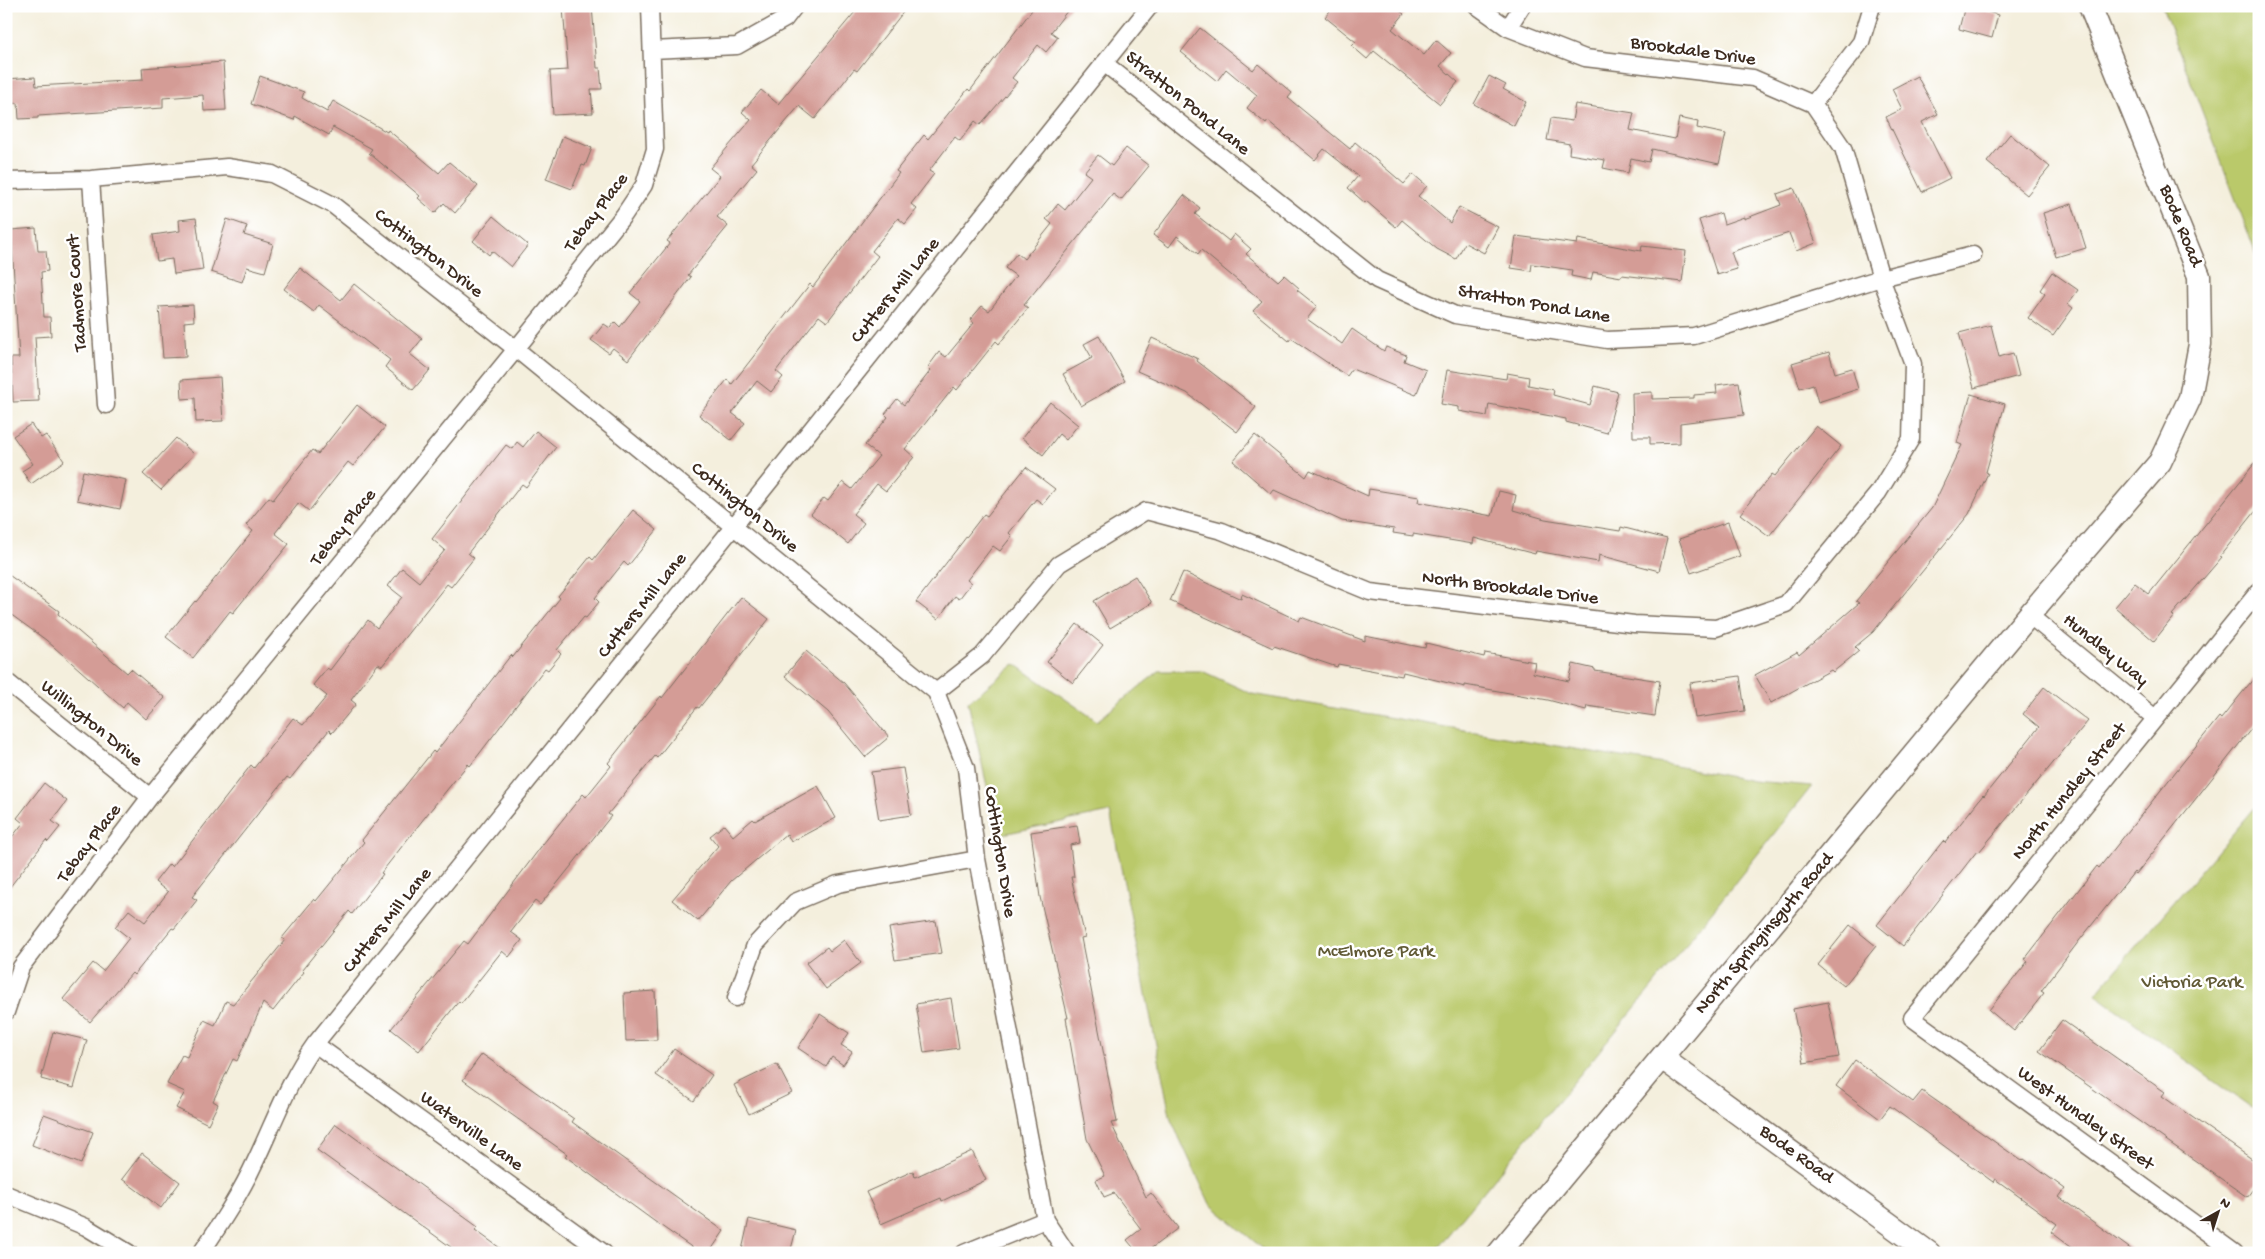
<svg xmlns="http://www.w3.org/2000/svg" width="2265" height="1259" viewBox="0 0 2265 1259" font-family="'Gochi Hand',sans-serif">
<rect width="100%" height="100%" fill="#fff"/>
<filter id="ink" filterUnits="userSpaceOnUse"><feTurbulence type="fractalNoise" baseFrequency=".02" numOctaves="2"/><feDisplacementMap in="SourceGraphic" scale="10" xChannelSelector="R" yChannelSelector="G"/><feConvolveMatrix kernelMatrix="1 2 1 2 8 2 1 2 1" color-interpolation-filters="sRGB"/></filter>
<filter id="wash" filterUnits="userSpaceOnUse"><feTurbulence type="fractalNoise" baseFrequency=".0096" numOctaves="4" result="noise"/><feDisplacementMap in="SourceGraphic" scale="20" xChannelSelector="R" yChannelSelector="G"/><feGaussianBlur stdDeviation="1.12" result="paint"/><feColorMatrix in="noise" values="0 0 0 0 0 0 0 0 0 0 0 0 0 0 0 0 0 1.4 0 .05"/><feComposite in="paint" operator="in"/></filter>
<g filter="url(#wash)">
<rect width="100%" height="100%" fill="#f4efdd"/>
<path fill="#bac96b" stroke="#7a7a44" d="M2162,6H2259V261Z
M1015,664L1097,721L1159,671H1202L1252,694L1681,767L1753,781L1812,786L1652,987L1433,1253H1268L1210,1204L1171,1120L1110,812L998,835L968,702Z
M2259,803V1113L2095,994Z"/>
<g id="blocks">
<path fill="#d49c96" d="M592,6L597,68H600L602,89H591L593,113L553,115L550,71L568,70L563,8Z
M860,6H908L857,71L854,69L815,119L799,106L751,164L757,169L717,217L728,226L688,275L691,277L628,360L613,348L609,353L591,340L604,324L610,328L615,322L620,327L640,301L630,293L670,243L667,241L720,176L710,168L751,120L742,112L761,90L778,104Z
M1035,6H1071L1051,32L1058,37L1046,52L1038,45L1012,78L1017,82L980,125L975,121L960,141L955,137L929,171L934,174L911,204L917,209L905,224L898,218L872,251L878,256L827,322L819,316L776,371L783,377L771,392L757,381L732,413L745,423L731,440L699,415L727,380L732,384L810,284L813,287L899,173L896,171L924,135L928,139L968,89L970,91Z
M1334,6H1394L1404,14L1392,29L1424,55L1436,40L1451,53L1440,66L1458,82L1440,104L1374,51L1367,59L1352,46L1356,42L1325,17Z
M1965,6H1989L1988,12L1998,15L1992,38L1959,29Z
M1200,28L1253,70L1258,64L1292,93L1288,98L1350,149L1355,142L1404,184L1413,174L1427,186L1418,196L1450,223L1459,207L1498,227L1484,253L1465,243L1456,259L1437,249L1402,220L1396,227L1366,201L1365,203L1348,188L1358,176L1324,149L1315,160L1268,121L1266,124L1247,108L1257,95L1226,69L1217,81L1181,52Z
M223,62L226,110L204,111L203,95L163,98V108L38,116V118L19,119L18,103L6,104V79L35,77L36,86L143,80L142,68Z
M260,76L304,92L302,98L327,112L333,101L387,132L388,130L439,173L449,162L478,186L455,213L444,203L435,213L418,198L420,196L369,153L372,149L333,127L329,135L295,116L294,120L251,104Z
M1489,76L1506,85L1503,89L1526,102L1514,126L1474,104Z
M1917,76L1938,114L1922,122L1950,178L1922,192L1886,117L1902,109L1892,89Z
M1575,104L1634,113L1630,130L1675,139L1679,118L1698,122L1697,128L1726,134L1719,164L1652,149L1649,162L1631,158L1628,173L1603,168L1605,160L1569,154L1570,144L1547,140L1551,118L1572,121Z
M2010,134L2050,167L2027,195L1987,162Z
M563,136L592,148L585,166L582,165L572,189L546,179Z
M1126,148L1149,166L1121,200L1113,194L1024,305L1028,308L999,344L996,341L957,390L954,387L905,449L914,457L886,491L877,484L853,514L864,523L848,544L811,514L824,498L828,501L843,482L852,489L879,456L865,445L888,417L885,414L897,399L904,405L931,370L928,367L939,352L946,357L974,323L970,320L982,306L989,311L1016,276L1005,268L1017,253L1024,259L1052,224L1046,219L1058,204L1065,210L1091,177L1084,172L1098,155L1112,166Z
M1794,188L1816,243L1796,251L1789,233L1731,252L1737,269L1717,275L1699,220L1721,213L1724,224L1744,217V219L1781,205L1777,194Z
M1184,195L1200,208L1195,214L1229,241L1234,234L1251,249L1246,254L1278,281L1284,275L1299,288L1297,290L1317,306L1307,319L1342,344L1352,329L1384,351L1386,347L1406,355L1404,361L1426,370L1416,395L1352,369L1347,376L1291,338L1289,341L1253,311L1262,301L1201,250L1198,254L1177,236L1169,247L1153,235Z
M2072,204L2086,248L2056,257L2043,213Z
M493,216L528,245L511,267L492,251L489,255L473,241Z
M196,218L203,270L174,274L172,259L157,261L153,235L180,231L179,220Z
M227,219L247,226L244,235L273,244L265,272L247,267L242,282L211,272Z
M36,228L38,251H46L48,271L41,272L44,317H50L51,336L35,337L39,401L13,402L11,358H19L11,230Z
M1516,236L1577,244L1578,239L1641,251L1642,246L1686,251L1682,282L1622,275L1621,277L1593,272L1591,280L1571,276L1572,270L1532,264L1531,271L1511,268Z
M300,268L341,300L354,284L422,339L410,354L430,370L413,390L385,367L390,360L319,305L314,312L284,289Z
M2052,272L2078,290L2068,304L2073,308L2053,336L2028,318L2045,294L2040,290Z
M193,305L194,321L184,322L186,357L163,358L159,307Z
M1991,325L1999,357L2013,353L2019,376L1974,388L1959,333Z
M1099,336L1125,381L1081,406L1063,374L1092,358L1084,344Z
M1152,338L1198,359L1197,361L1256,407L1237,432L1187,393L1137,371Z
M1829,352L1835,373L1852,368L1858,389L1818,402L1813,384L1800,388L1792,363Z
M1447,370L1506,379L1507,373L1529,377L1528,385L1554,390L1553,395L1590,405L1595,386L1618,392L1607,433L1566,422V419L1489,404L1487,416L1459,411V407L1441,404Z
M220,377L223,421L196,422L195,398L182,399L181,380Z
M1739,382L1744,415L1680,423V443L1650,444V437H1633L1632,393L1652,392V399L1694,398V395L1717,393L1716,385Z
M1971,394L2005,404L1986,472L1988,473L1969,514L1873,632L1855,647L1859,651L1833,672L1831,670L1771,703L1755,675L1797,652L1799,655L1859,603L1856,601L1932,508L1962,445L1957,443Z
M1050,402L1078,425L1066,440L1059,434L1043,455L1022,438Z
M357,405L385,427L353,466L348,462L309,511L299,503L275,533L289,544L233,613L230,611L193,658L166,637L195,601L196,602L253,531L246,525L269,497L273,500L312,450L318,454Z
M31,424L41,438L46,435L64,461L31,484L22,471L33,464L13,436Z
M1816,426L1841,446L1769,536L1740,514L1772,474L1775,476Z
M536,431L556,447L526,487L522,484L468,553L474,558L451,587L447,584L382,666L378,664L351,700L356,704L332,733L329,730L290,779L287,777L192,897L197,900L174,929L172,928L134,975L132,973L90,1022L63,999L93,963L103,971L129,938L115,927L129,910L145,922L168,892L155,882L169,864L172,867L251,765L254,768L293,718L303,725L327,696L313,685L327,668L330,670L368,620L377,628L402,597L388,586L402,568L419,582L445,550L432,539L506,445L512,449L517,442L523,447Z
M1255,435L1306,477L1310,470L1368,496L1369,489L1419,497L1418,502L1492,516L1499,491L1516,495L1513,510L1545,519L1620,531L1621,527L1667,539L1659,571L1599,555L1598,562L1536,551L1535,554L1474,538L1473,544L1413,534V536L1393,533L1394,529L1342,521L1274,490L1271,494L1233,461Z
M176,438L194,454L161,490L143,474Z
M2259,458V507L2220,556L2222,557L2172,615L2174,616L2154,641L2115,607L2135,583L2149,594Z
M1026,467L1055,489L1043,504L1036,499L1009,533L1012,536L1000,551L993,546L967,580L971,583L959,599L955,596L938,619L916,602L984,514L987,516Z
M83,471L126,480L120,509L77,500Z
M633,510L657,530L628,566L624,562L595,598L599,602L586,618L584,617L557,650L561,654L548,670L545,668L470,766L468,764L429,812L381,873L383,874L352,914L349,911L302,970L304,972L273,1011L263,1003L237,1061L233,1059L213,1101L218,1104L208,1124L176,1108L185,1092L167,1084L182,1055L187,1057L204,1020L215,1025L226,1001L233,1004L285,940L282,938L314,899L316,901L364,842L362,840L433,751L435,753L511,655L513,657L560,598L558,596L590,557L593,560Z
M1728,522L1740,556L1691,573L1679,539Z
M1183,572L1241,599L1242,594L1299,621L1301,617L1365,641V636L1425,648L1426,643L1484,657L1485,653L1535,662L1533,673L1569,681L1573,664L1595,669V671L1660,681L1655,716L1587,706L1586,710L1548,700L1465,685V687L1403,672L1402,676L1338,664L1337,667L1274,646L1273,648L1170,601Z
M6,573L59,611L58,614L127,673L131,669L165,698L146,719L127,702L123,708L46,640L6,611Z
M1135,576L1152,603L1110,628L1094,601Z
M741,597L769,619L699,708L697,707L657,758L655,756L608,814L611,816L540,905L535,901L511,932L522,940L509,957L502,951L461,1003L459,1001L419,1051L391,1029L464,941L468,944L543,844L583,794L586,797L611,766L608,763L661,696L662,698Z
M1077,624L1103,645L1073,683L1047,662Z
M806,651L844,683L889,737L865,757L828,712L785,676Z
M2259,672V719L2136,874L2134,872L2079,941L2041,991L2044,993L2014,1031L1989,1010L2028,961L2025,959L2097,866L2099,868L2219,717L2221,719Z
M1740,676L1745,711L1695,718L1690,683Z
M2044,687L2088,721L1979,852L1977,851L1903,946L1877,925L1943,841L1945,843L1983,795L1984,796L2039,727L2023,714Z
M903,768L911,815L879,820L871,772Z
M44,783L67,801L52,821L60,827L48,842L46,840L6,892V845L23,823L17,818Z
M818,786L836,818L791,842L787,834L731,881L698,921L672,900L718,846L710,836L724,825L733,836L753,819L755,821Z
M1077,825L1080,843L1070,845L1074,877H1071L1085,937L1081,938L1117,1122L1111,1123L1146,1197L1151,1193L1178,1228L1145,1253H1138L1127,1240L1141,1229L1114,1193L1104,1197L1096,1180L1105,1176L1087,1139L1066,1018H1068L1040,897L1031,832Z
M936,921L942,953L895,960L889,928Z
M1850,925L1876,946L1844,986L1818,965Z
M844,940L861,963L826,989L806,963L827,947L830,951Z
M655,991L657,1040L626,1041L624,993Z
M951,998L959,1048L924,1053L916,1004Z
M1828,1002L1839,1057L1804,1063L1793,1009Z
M820,1014L849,1033L841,1045L852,1052L843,1065L832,1057L826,1067L798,1048Z
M2062,1020L2165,1092L2162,1096L2259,1164V1181L2247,1197L2039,1051Z
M53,1032L87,1040L74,1088L41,1079Z
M674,1049L712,1075L694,1101L656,1075Z
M482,1054L574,1119L572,1122L724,1231L709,1253H700L654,1221L565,1156L567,1154L463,1080Z
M1855,1060L1913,1102L1922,1091L2022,1161L2024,1159L2065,1189L2059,1197L2136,1253H2079L2051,1232L2057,1224L1995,1179L1993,1182L1890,1106L1880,1119L1836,1086Z
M777,1064L792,1093L749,1114L734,1085Z
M44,1114L93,1132L81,1164L32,1145Z
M336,1124L478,1227L475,1230L507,1253H459L317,1150Z
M972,1151L986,1180L942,1201L941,1198L881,1224L866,1192L913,1171L915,1177Z
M142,1153L180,1182L161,1208L122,1179Z
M749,1219L796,1230L790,1253H754L742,1250Z"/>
</g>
</g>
<g filter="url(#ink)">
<use href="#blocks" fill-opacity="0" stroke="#7c6f61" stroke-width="1"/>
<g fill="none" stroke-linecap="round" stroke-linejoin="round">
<g stroke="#7c6f61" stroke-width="19">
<path id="street" d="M1508,28L1522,6
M652,50L737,46L785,19L795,6
M1104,63L1377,280L1455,315L1607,340L1694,336L1881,278L1973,255
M1813,104L1861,42L1872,6
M91,179L106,405
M6,181L91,179L227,167L272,174L333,205L516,349L936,692L966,768L977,859L1045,1220L1067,1253
M2029,615L2155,718
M6,681L150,797
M936,692L982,656L1059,564L1146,511L1222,531L1370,592L1634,624L1716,628L1786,604L1878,493L1911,439L1913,364L1881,278L1843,148L1813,104L1753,78L1585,58L1508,28L1477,6
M736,998L755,945L795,902L838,884L977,859
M6,1012L21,967L150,797L516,349L624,215L644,185L655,149L650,6
M315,1044L604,1253
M6,1194L86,1227L129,1253
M201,1253C221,1223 241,1193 256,1160C275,1120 289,1080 315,1044L734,526L1150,6
M964,1253L1045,1220
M2235,1253L1912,1018L2259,591"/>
</g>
<g stroke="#7c6f61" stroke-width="25">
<path id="secondary" d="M1662,1058L1929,1253
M1499,1253L2029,615L2160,462L2190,398L2200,344L2199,276L2090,6"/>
</g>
<use href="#street" stroke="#fff" stroke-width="16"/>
<use href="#secondary" stroke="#fff" stroke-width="22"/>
</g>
</g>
<g text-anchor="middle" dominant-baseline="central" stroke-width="5" stroke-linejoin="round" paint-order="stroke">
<g font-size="19" fill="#3b2a1e" stroke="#fff">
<text transform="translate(1693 52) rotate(8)">Brookdale Drive</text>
<text transform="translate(1187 104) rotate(39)">Stratton Pond Lane</text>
<text transform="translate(597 213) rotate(-53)">Tebay Place</text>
<text transform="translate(2180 226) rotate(68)">Bode Road</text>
<text transform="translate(428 254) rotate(38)">Cottington Drive</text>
<text transform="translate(896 291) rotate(-51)">Cutters Mill Lane</text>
<text transform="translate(78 293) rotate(-94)">Tadmore Court</text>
<text transform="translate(1534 305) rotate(10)">Stratton Pond Lane</text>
<text transform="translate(744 508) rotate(39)">Cottington Drive</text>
<text transform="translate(344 528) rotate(-51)">Tebay Place</text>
<text transform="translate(1510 589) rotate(7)">North Brookdale Drive</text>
<text transform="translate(643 606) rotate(-51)">Cutters Mill Lane</text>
<text transform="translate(2105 651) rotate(39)">Hundley Way</text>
<text transform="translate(91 724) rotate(39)">Willington Drive</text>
<text transform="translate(2070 792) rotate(-51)">North Hundley Street</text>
<text transform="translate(90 844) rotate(-53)">Tebay Place</text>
<text transform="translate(999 852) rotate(81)">Cottington Drive</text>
<text transform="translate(388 921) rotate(-51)">Cutters Mill Lane</text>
<text transform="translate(1765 934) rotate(-50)">North Springinsguth Road</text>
<text transform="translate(2085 1119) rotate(36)">West Hundley Street</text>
<text transform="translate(471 1132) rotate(36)">Waterville Lane</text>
<text transform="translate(1796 1155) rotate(36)">Bode Road</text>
</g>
<g font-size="19" fill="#615a35" stroke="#fff">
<text x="1376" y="952">McElmore Park</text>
<text x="2192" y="983">Victoria Park</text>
</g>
</g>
<rect width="2265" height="1259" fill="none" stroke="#fff" stroke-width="25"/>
<g transform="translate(2218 1212) rotate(39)" stroke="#ffffff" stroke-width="4" paint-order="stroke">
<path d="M0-4L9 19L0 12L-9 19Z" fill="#3b2a1e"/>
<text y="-8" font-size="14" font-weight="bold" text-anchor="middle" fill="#3b2a1e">N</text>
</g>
</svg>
